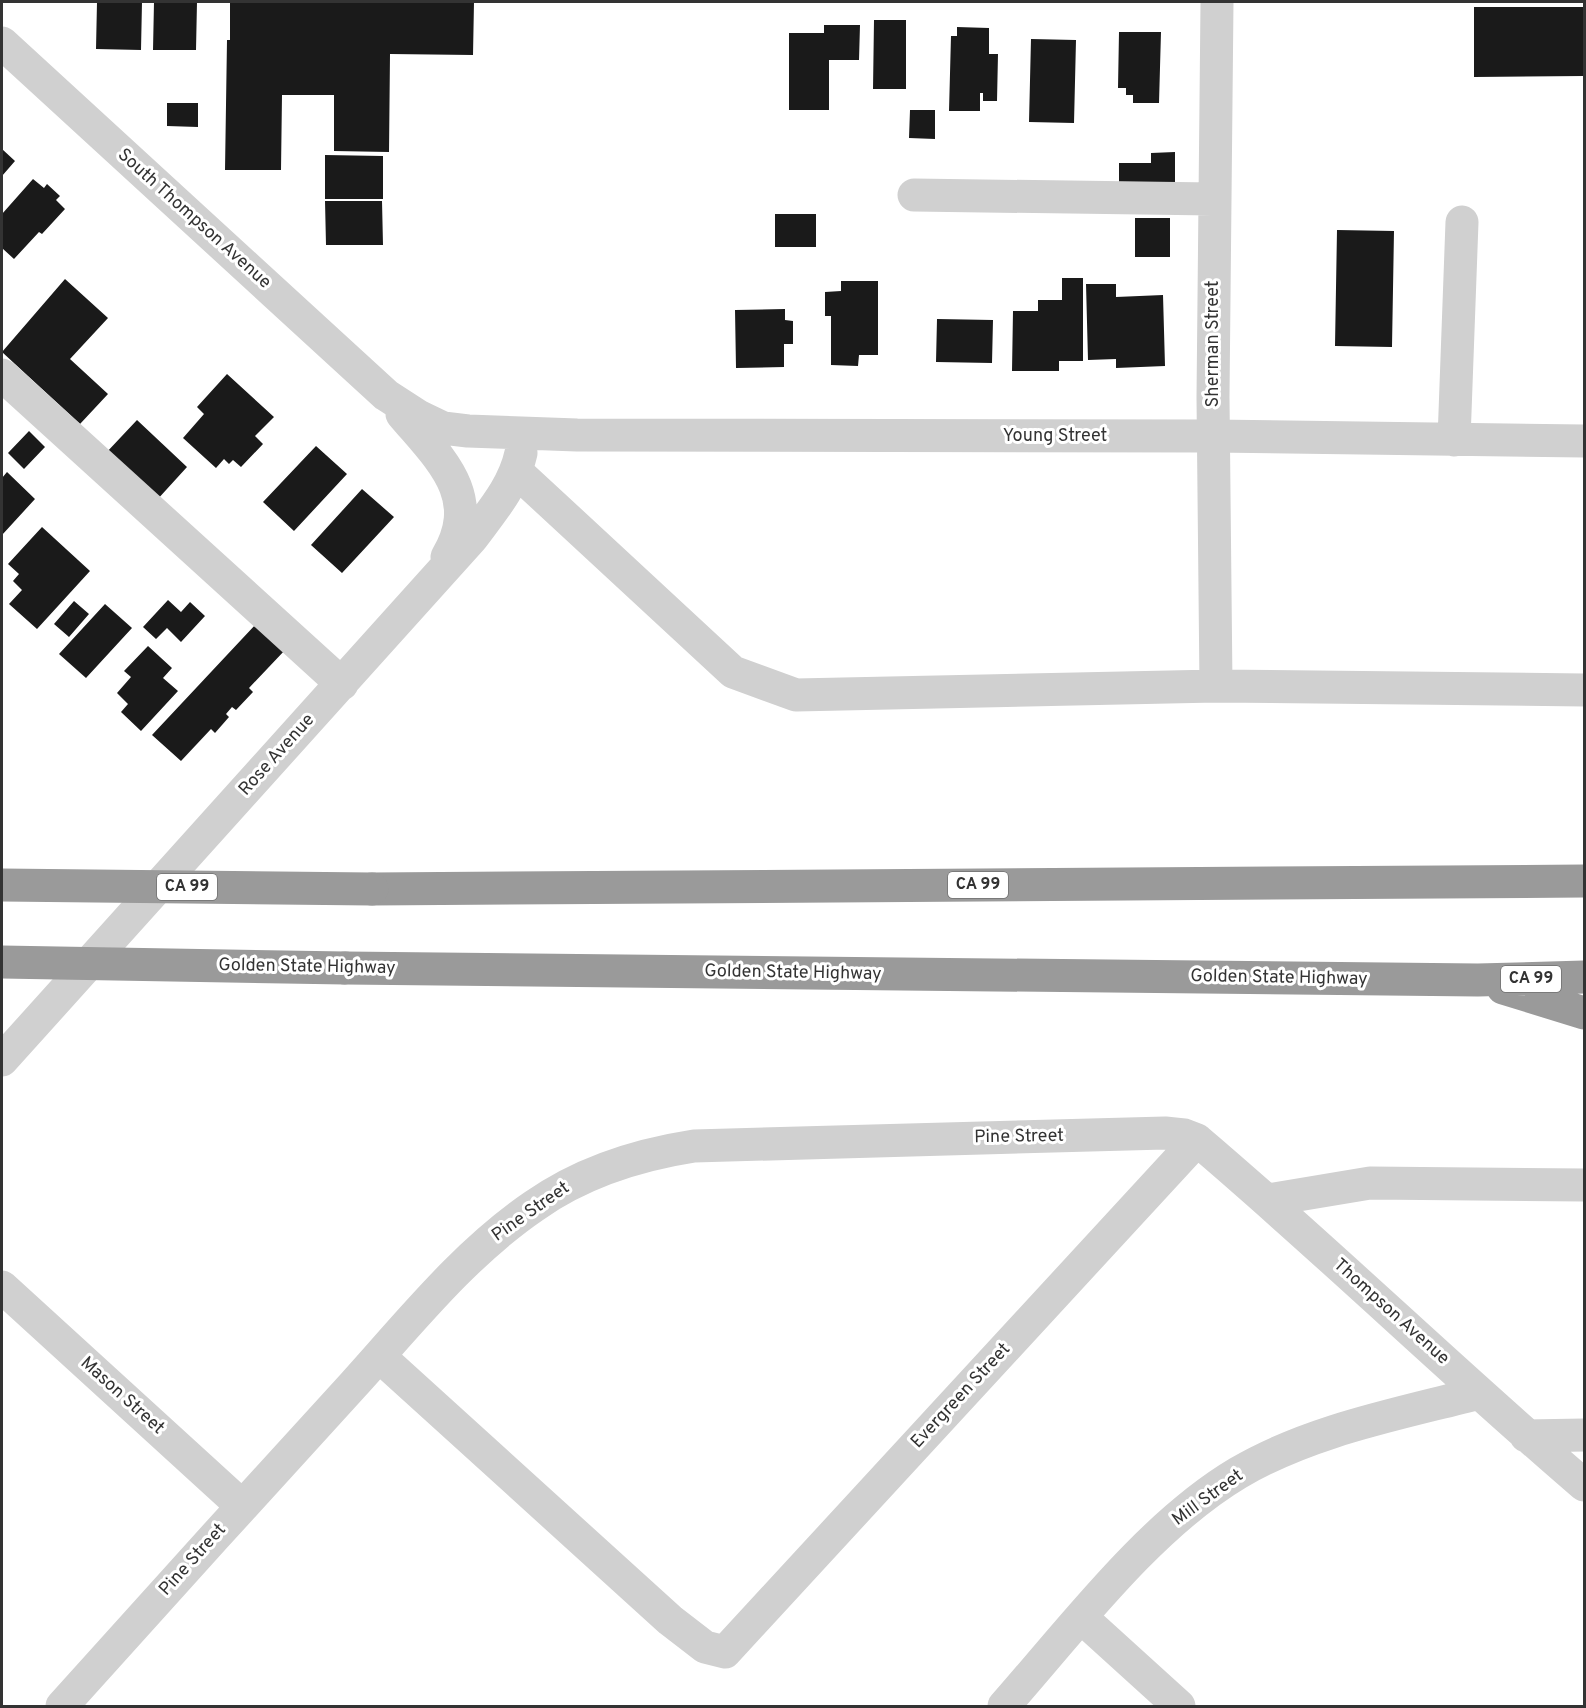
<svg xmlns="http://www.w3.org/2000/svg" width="1586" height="1708" viewBox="0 0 1586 1708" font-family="Overpass,sans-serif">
<rect width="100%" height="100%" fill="#fff"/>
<path fill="#1a1a1a" d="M97,2H142L141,50L96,49Z
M154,2H197L196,50H153Z
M230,2H474L473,55L390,54L389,152L334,151V95H282L281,170H225L227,40H230Z
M1474,7H1584V76L1474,77Z
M874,20H906V89H873Z
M824,25H860L859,60H829V110H789V33H824Z
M957,27L989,28V54H998L997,101H983V93H980V111H949L951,36H957Z
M1119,32H1161L1159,103H1133V95H1126V88H1118Z
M1031,39L1076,40L1074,123L1029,122Z
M167,103H198V127L167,126Z
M910,110H935V139L909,138Z
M2,149L15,161L2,176Z
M1175,152V183H1119V163H1151V153Z
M325,155L383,156V199H325Z
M33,179L44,188L47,184L60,196L56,200L65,209L42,234L39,232L14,259L2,248V214Z
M325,201H382L383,245H326Z
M775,214H816V247H775Z
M1135,218H1170V257H1135Z
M1337,230L1394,231L1392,347L1335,346Z
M1062,278H1083V361H1059V371H1012L1013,311H1038V300H1062Z
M65,279L108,318L70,359L108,394L80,424L2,352Z
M841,281H878V355H859L858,366L831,365V316H825V292L841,291Z
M1086,284H1116V297L1163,295L1165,366L1116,368V359L1088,360Z
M785,309V320L793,321V344H784V367L736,368L735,310Z
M937,319L993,320L992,363L936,362Z
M227,374L274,417L255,436L263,444L241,467L233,460L229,464L224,459L216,468L183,438L204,414L197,407Z
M137,420L187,467L156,501L105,454Z
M29,431L45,447L24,469L8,453Z
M316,446L347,474L294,531L263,502Z
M7,472L35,499L2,535V478Z
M362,489L394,517L342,573L311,545Z
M42,527L90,571L37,629L9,604L22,590L13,581L19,574L8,564Z
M168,600L181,612L190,602L205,616L181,642L167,628L156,639L143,627Z
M74,601L89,614L69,637L54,624Z
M105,604L132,628L86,678L59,654Z
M257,623L286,649L249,688L253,692L236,710L232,707L226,714L229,717L215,733L211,729L181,761L152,735Z
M148,646L172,668L163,678L178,691L141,731L121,712L128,704L117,693L131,677L124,671Z"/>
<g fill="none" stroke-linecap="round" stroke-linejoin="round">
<path stroke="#d0d0d0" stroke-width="33" d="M2,43L386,395L420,417L443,428L468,431L577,435L1213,436L1584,441
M914,195L1213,199
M2,375L342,684
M402,414C440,459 483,496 447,557
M1454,440L1462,222
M517,472L733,672L796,695L1216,686L1584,690
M1216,686L1213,397L1217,2
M2,1060L472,538C492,511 514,486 521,453
M1268,1200L1370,1183L1584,1185
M2,1287L242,1506
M379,1356L670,1620L705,1647L725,1652L1197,1140
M1526,1436L1584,1435
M1082,1618L1179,1706
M62,1706C159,1598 256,1491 354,1384C410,1322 465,1253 534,1206C582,1172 636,1155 694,1146L1165,1133L1184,1135L1197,1140C1329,1252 1453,1373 1584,1485
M1004,1706C1072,1629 1149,1526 1238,1473C1311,1430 1399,1414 1479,1393"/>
<path stroke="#9a9a9a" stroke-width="33" d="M372,889L1584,881
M345,968L1478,980L1584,977
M1503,988L1584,1013"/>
<path stroke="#9a9a9a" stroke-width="33" d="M2,885L372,889
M2,962L345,968"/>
</g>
<g text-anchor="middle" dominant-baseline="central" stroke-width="6" stroke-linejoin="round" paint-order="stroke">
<g fill="#fff" stroke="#707070" stroke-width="1.5">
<rect x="948" y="872" width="60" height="26" rx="4.5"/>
<rect x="157" y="874" width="60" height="26" rx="4.5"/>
<rect x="1501" y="966" width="60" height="26" rx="4.5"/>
</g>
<g font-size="16" font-weight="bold" fill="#333">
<text x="978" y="885">CA 99</text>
<text x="187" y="887">CA 99</text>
<text x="1531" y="979">CA 99</text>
</g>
<g font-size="18" fill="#333" stroke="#fff">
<text transform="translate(194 219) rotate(42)">South Thompson Avenue</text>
<text transform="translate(1213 344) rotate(-90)">Sherman Street</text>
<text x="1055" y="436">Young Street</text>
<text transform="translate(277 755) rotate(-48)">Rose Avenue</text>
<text transform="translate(307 967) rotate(1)">Golden State Highway</text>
<text transform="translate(793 973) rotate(1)">Golden State Highway</text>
<text transform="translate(1279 978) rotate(1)">Golden State Highway</text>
<text transform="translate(1019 1137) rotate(-1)">Pine Street</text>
<text transform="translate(531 1212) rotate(-35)">Pine Street</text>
<text transform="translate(1391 1312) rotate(42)">Thompson Avenue</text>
<text transform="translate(122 1396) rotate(42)">Mason Street</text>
<text transform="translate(961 1396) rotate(-47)">Evergreen Street</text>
<text transform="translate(1208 1498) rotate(-36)">Mill Street</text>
<text transform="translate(193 1560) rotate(-48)">Pine Street</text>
</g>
</g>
<rect width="1586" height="1708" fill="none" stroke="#333333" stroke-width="6"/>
</svg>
